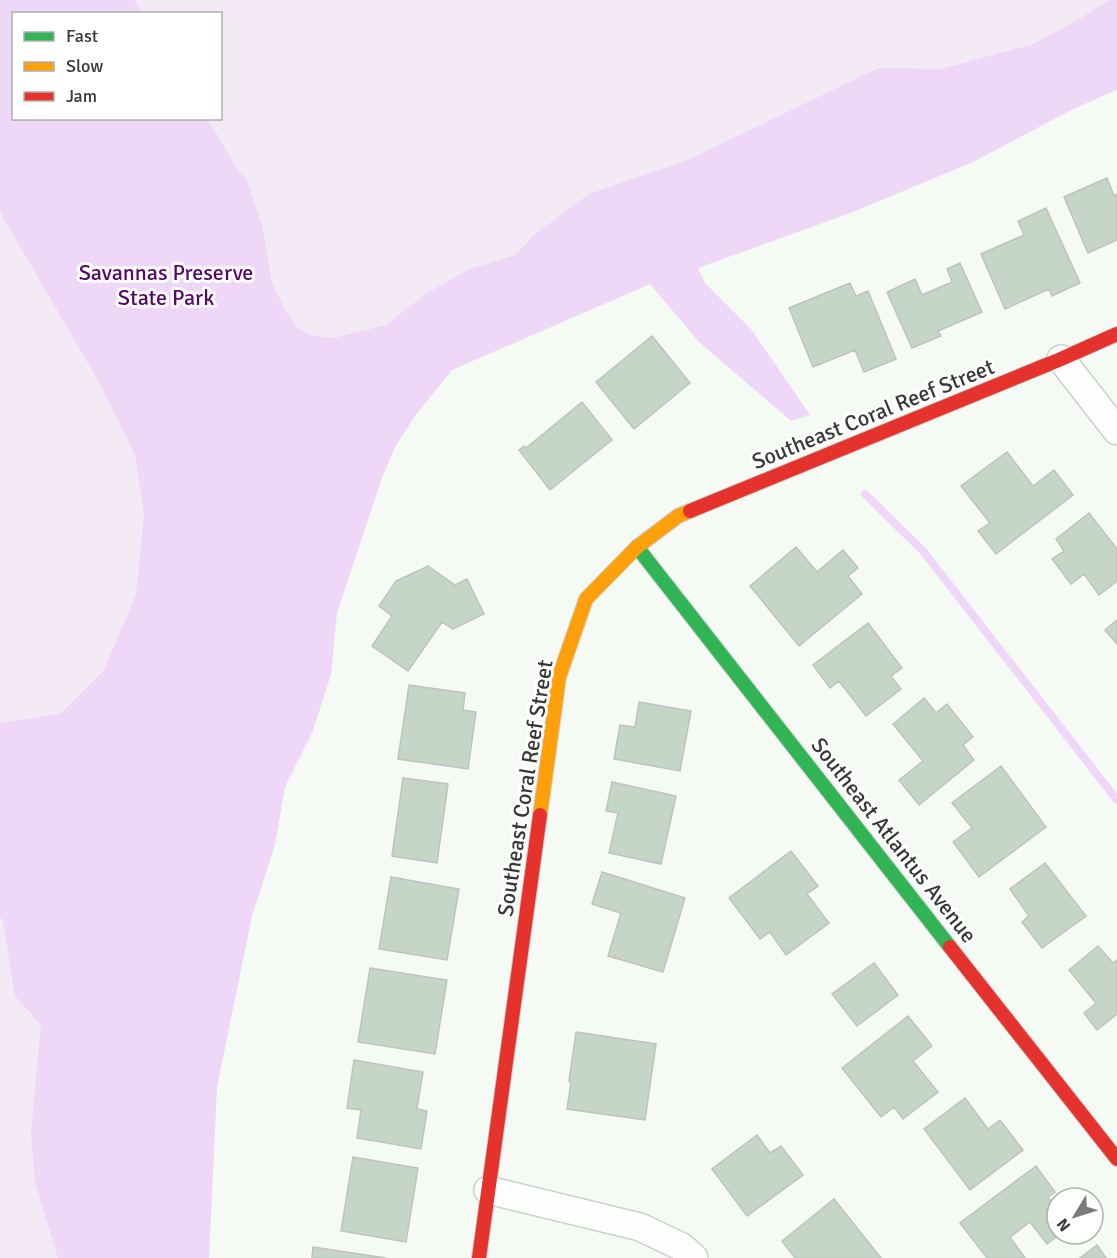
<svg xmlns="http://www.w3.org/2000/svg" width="1117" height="1258" viewBox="0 0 1117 1258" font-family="Signika,sans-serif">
<rect width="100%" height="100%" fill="#f5faf5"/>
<path fill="#f3eaf6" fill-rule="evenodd" d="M0,0H1117V28L283,402L139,1258H0ZM14,14H220V118H14Z"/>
<path fill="#efd7f8" d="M0,0H134L143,13L14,14V118L208,119L239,172L246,178L262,225L272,283L286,312L298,328L310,335L334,338L386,325L427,293L470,269L515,255L534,235L589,194L688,160L878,68L941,69L1034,44L1084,16L1109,0H1117V90L1073,109L973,162L853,212L698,268L705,283L751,329L810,415L791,421L699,342L650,284L452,370L415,416L395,447L382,478L337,613L331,674L313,731L285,787L275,845L252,916L217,1087L209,1258H58L35,1182L31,1133L41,1025L15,996L3,921L0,917V723L60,714L104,670L136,595L144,514L135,455L96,377L0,212Z"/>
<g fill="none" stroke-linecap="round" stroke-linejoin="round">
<path stroke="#efd7f8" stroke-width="8" d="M865,494L923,551L1117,800"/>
</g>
<path fill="#c5d6c7" stroke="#bfc2bf" stroke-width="1.5" d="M1107,178L1114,196L1117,194V240L1088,253L1064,197Z
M1046,208L1080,283L1052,296L1049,289L1005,309L981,254L1024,235L1018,221Z
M960,263L982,312L938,331L941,336L912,348L887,292L915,279L922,295L952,282L947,269Z
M850,283L856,296L868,291L896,359L864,372L855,350L813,367L789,308Z
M652,336L690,383L634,429L596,382Z
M582,402L612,440L550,490L519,450L524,446L526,448Z
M1007,452L1033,486L1054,470L1073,495L996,554L978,531L990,523L961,486Z
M1089,513L1117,549V581L1099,595L1084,574L1071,584L1052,559L1064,551L1056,539Z
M796,547L817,572L843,550L858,568L848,576L862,594L799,646L750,586Z
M428,566L455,585L467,579L484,614L453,629L442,622L408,671L372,646L392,616L379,606L396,581Z
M1117,620V644L1105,630Z
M868,623L902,668L891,676L901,689L866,716L839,681L830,688L813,665Z
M409,685L465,693L463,710L476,712L468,769L398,759Z
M924,698L936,713L947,704L973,737L963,745L974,760L919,805L899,780L923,761L893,724Z
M639,702L691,711L680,771L614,759L620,725L635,727Z
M1001,766L1046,827L979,877L953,842L972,828L952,803Z
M403,778L448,784L437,863L392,856Z
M612,782L676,796L661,864L609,853L618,813L606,811Z
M791,851L818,886L807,894L829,923L786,955L770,932L760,939L729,898Z
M1045,863L1086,916L1042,948L1022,922L1029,916L1010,889Z
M602,872L685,898L663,972L608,956L621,913L592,904Z
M391,877L459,889L447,960L379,949Z
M1098,946L1113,963L1117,960V1014L1097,1030L1084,1013L1096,1003L1069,970Z
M874,963L898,995L857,1026L832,994Z
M370,968L447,980L435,1054L358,1042Z
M908,1016L932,1046L913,1061L938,1092L903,1119L894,1107L881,1117L842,1068Z
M576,1032L656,1044L645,1120L567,1109L571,1082L569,1081Z
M354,1060L423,1072L417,1109L427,1111L421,1149L357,1138L361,1110L347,1108Z
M965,1098L988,1129L1000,1120L1023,1150L970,1190L924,1129Z
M757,1135L770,1153L781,1146L803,1175L747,1216L712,1169Z
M353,1157L418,1168L406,1242L341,1231Z
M1036,1166L1055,1192L1048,1197L1057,1210V1234H1060L1047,1244L1030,1222L1010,1237L1025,1258H987L960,1223Z
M834,1199L881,1258H795L782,1241Z
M1097,1245L1106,1258H1080Z
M313,1247L386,1258H312Z"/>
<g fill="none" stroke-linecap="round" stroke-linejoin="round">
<g stroke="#ccd0cc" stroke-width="30">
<path id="street" d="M1061,359L1117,431
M488,1190L640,1227L682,1247L694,1258"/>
</g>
<g stroke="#ccd0cc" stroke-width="16">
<path id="fast" d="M637,547L950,947"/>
</g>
<g stroke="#ccd0cc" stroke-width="16">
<path id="slow" d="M540,815L559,677L586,599L637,547L678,516L690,511"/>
</g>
<g stroke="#ccd0cc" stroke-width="16">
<path id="jam" d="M690,511L1061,359L1117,334
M950,947L1117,1159
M479,1258L540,815"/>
</g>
<use href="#street" stroke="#fefefe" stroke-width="27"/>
<use href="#fast" stroke="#30b455" stroke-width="14"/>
<use href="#slow" stroke="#ff9f0a" stroke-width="14"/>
<use href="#jam" stroke="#e5322d" stroke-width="14"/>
</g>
<g text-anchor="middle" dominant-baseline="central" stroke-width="6" stroke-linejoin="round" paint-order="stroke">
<g font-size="22" fill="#56056a" stroke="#fff">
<text x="166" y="272">Savannas Preserve<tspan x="166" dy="25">State Park</tspan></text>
</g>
<g font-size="22" fill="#353835" stroke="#fff">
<text transform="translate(873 414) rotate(-22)">Southeast Coral Reef Street</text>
<text transform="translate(525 788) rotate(-81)">Southeast Coral Reef Street</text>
<text transform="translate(894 840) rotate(52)">Southeast Atlantus Avenue</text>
</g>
</g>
<rect x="12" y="12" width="210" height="108" fill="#ffffff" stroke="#aeafae" stroke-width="1.5"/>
<rect x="24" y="32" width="30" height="9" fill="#30b455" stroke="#aeafae" stroke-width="1.5"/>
<text x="66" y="42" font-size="18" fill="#353835">Fast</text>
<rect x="24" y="62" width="30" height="9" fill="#ff9f0a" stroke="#aeafae" stroke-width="1.5"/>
<text x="66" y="72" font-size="18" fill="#353835">Slow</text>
<rect x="24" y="92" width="30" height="9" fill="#e5322d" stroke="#aeafae" stroke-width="1.5"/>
<text x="66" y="102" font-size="18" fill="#353835">Jam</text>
<g transform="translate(1075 1216) rotate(232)"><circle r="28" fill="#ffffff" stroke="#aeafae" stroke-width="1.5"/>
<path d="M0-4.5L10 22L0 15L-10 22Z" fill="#787c78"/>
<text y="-9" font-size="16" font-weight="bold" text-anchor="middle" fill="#353835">N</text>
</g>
</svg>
